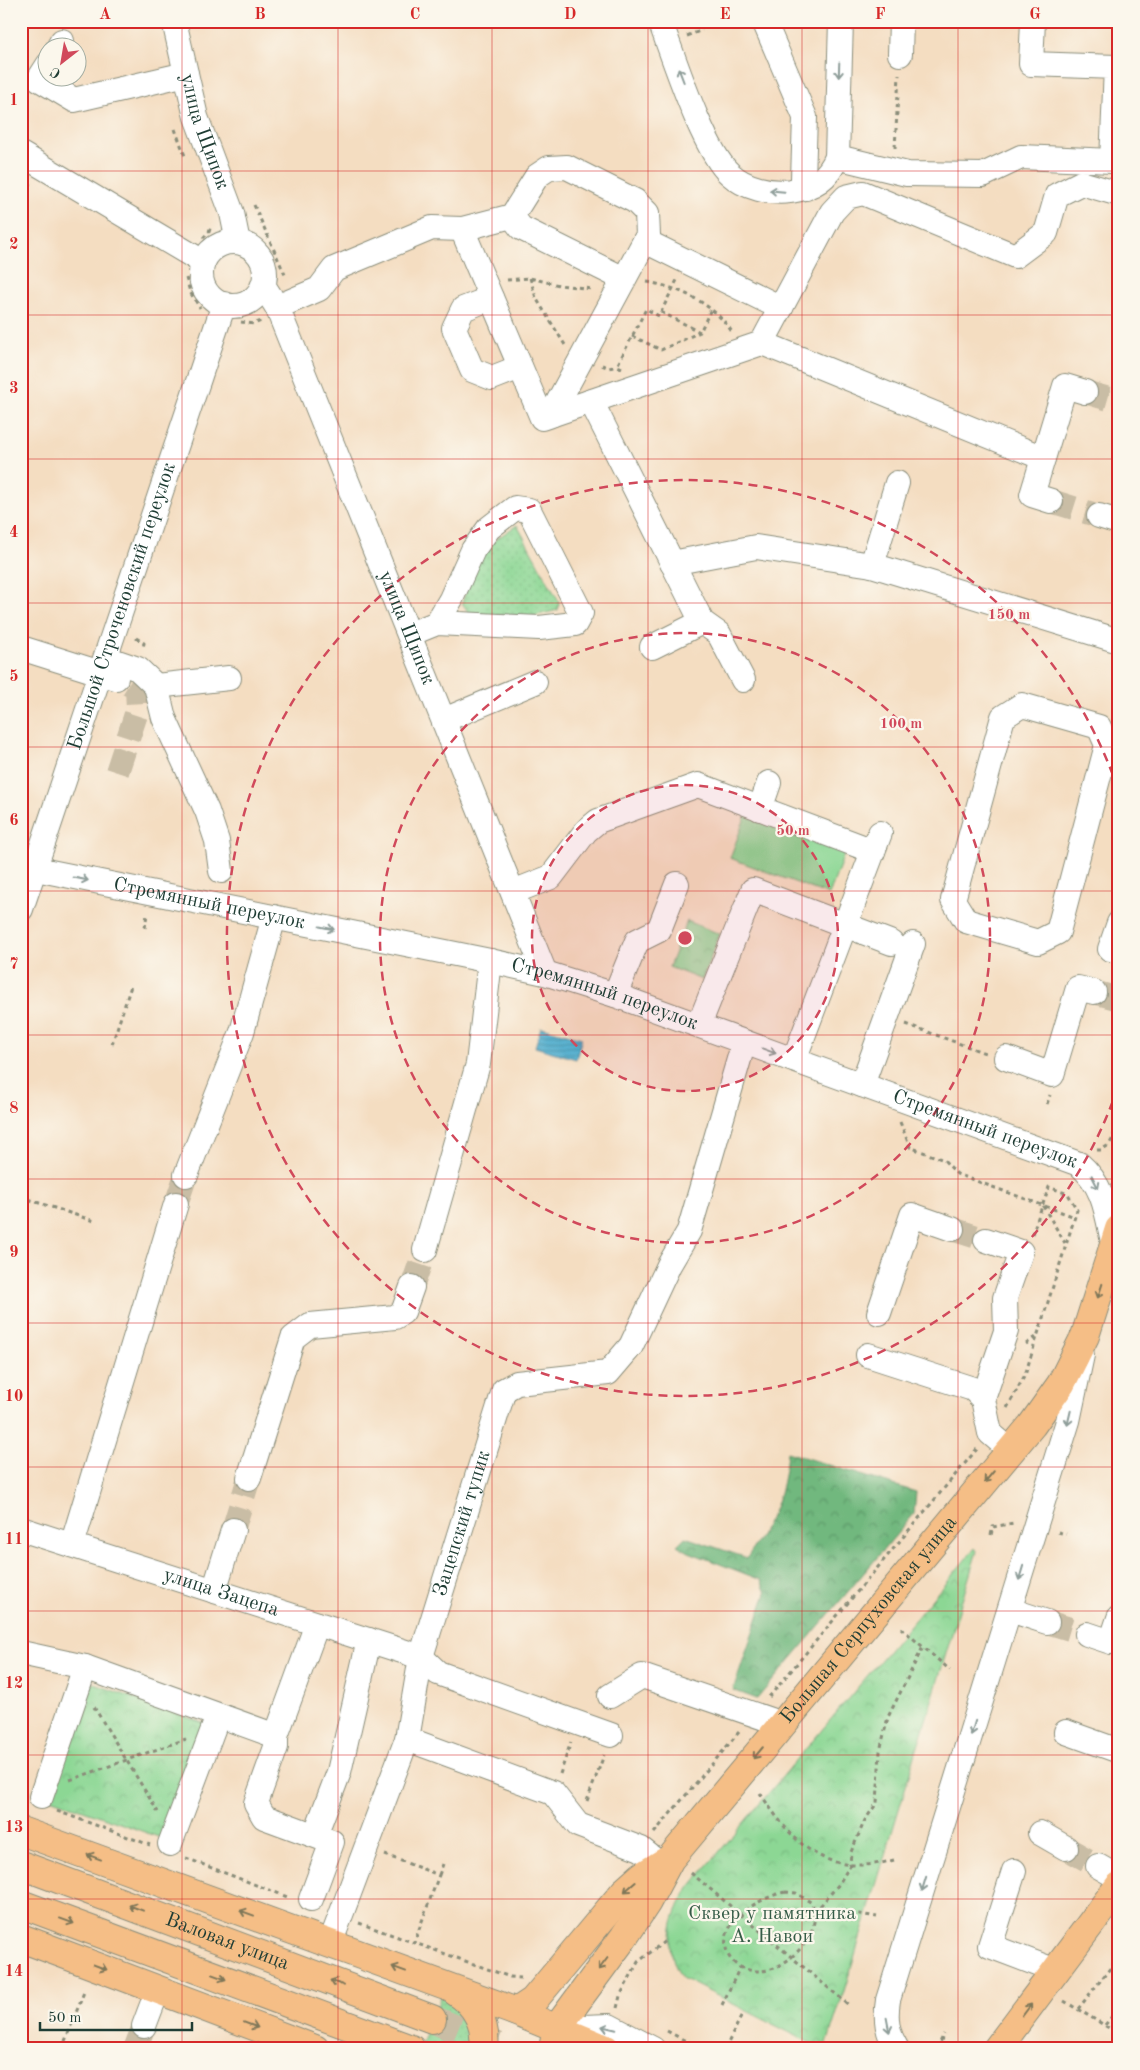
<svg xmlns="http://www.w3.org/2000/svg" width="1140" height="2070" viewBox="0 0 1140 2070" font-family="'Old Standard TT',serif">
<defs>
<pattern id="grass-dots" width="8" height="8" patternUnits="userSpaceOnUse" patternTransform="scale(1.25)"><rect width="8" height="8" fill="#8cd794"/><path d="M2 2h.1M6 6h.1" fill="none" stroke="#78b980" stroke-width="1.8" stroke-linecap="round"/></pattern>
<pattern id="forest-crowns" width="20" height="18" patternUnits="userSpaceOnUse" patternTransform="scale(1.25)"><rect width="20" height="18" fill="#71b87e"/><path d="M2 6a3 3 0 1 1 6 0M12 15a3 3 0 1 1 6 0" fill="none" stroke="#5c9768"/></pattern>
<pattern id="park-crowns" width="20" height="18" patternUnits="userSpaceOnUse" patternTransform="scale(1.25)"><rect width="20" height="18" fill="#8cd794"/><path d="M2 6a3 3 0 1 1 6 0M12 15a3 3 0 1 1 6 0" fill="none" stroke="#78b980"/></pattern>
<pattern id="water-rules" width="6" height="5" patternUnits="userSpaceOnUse" patternTransform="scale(1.25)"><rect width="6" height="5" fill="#4eaccd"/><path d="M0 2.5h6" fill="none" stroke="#408da7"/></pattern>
</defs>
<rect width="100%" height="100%" fill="#fbf7ec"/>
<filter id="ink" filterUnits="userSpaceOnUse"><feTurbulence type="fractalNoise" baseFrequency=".02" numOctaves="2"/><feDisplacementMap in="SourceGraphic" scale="10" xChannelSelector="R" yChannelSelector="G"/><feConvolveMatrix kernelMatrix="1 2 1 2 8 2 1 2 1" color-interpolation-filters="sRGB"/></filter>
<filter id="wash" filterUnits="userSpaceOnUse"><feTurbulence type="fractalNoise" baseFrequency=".0096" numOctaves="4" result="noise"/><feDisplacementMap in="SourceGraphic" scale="20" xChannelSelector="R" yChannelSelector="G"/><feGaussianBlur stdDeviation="1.12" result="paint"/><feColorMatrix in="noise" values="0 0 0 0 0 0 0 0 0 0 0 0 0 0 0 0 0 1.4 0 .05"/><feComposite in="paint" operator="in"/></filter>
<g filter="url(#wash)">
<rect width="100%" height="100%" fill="#f4ddc1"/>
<path fill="url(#grass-dots)" stroke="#568a64" d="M517,525L559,602L558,610L534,616L470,614L462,603L480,550Z
M441,1996L468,2018L473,2049H420Z"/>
<path fill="url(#forest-crowns)" stroke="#487a59" d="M787,1452L916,1492L914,1514L757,1699L733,1690L766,1593L761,1580L689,1552L677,1545L685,1537L747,1558C772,1519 783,1498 787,1452Z"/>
<path fill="url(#park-crowns)" stroke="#568a64" d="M687,921L720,934L702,980L669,967Z
M975,1548L977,1551L844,1991L827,2044L824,2048H820L682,1978C661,1947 672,1910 693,1883Z
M92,1683L206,1724L164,1839L50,1798Z"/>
<path fill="#8cd794" stroke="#568a64" d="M747,812L846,849L829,895L730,858Z"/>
<path fill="url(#water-rules)" stroke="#367480" d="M541,1027L582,1038L576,1059L535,1047Z"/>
</g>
<g filter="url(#ink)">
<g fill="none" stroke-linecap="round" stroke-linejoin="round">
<path stroke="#c9bda5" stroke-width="24" stroke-dasharray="24 12" stroke-linecap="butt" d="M1085,392L1119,402
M1051,501L1099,516
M117,772L138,708L137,689L122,680
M1094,992L1119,999
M176,1204L186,1175
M952,1229L986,1240
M412,1287L425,1250
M233,1530L249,1478
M1047,1622L1087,1634
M1066,1848L1098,1866
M135,2049L144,2026"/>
<path stroke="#c9bda5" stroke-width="28" stroke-dasharray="28 14" stroke-linecap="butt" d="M432,2019L504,2049"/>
<g stroke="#8a8d7a" stroke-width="26">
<g id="minor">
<path id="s1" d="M174,21L196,117L232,213L238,242"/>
<path d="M660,21C674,58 703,150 730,174C745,188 771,194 791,191C814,187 828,179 837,157L841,21"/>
<path d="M764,21L805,117L803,179L806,188"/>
<path d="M58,48L62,41"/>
<path d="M900,54L901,21"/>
<path d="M48,65L39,79L74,100L186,74"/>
<path d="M21,154L203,262"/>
<path d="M837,157L907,174L983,175L1021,157L1112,161L1116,67L1031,64L1033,21"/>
<path d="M512,216L521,228L624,279"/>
<path d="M462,229L512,216L537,176L549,168L567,167L635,201L647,213L648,235L551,415"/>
<path d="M645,241L781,308"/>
<circle cx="233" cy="274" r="32"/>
<path id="s2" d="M263,285L277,307L545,973"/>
<path d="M491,298L463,309L454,328L472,370L492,378L520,367"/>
<path d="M277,307L319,289L334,269L432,228L462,229L542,418L762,343L832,212L846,197L863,193L1015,256L1046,233L1057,195L1081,183L1119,194"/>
<path d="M762,343L1043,458"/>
<path d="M591,401L702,622L719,634L743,680"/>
<path d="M897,483L872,565L1119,641"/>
<path d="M1051,501L1032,495L1065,386L1085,392"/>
<path d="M1099,516L1119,522"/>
<path d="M672,563L756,547L872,565"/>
<path d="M410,634L437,623L539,628L575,624L581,613L529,510L515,508L489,528L473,550L451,599L437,623"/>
<path d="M652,647L702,622"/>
<path d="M21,648L116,678"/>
<path d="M106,658L138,669L156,686L164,718L207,811L217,841L221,871"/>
<path d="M156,686L229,678"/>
<path d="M1022,705L1099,727L1107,745L1058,932L1038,942L966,921L953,900L1003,717Z"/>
<path d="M444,720L535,682"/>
<path d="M760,809L769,783"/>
<path id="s3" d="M21,866L490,961L545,973L615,995L1079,1164C1105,1186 1107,1215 1114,1247"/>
<path d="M513,892L551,877L586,831L598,821L698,785L873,851"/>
<path id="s4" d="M21,909L224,304"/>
<path d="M1110,949L1119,923"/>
<path d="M615,995L637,941L659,930L677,884"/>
<path d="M699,1025L753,890L892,943"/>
<path d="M1006,1058L1052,1075L1078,988L1094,992"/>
<path d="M794,1060L880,833"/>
<path d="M862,1085L913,944"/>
<path d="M186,1175L242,1032L274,917"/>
<path d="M425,1250L478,1064L490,961"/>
<path d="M879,1313L912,1215L952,1229"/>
<path d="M868,1355L973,1389L983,1399L990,1433L1011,1451"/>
<path d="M983,1399L1006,1331L1005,1298L1021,1252L986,1240"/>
<path d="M249,1478L293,1338L310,1325L395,1317L403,1312L412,1287"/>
<path id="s5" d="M21,1529L421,1657L438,1673L611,1735"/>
<path d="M72,1545L176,1204"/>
<path d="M214,1591L233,1530"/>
<path d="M1010,1610L1047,1622"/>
<path d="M1087,1634L1111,1642L1119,1618"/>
<path d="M21,1653L85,1667L41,1797"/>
<path d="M85,1667L276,1736V1747L256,1803L264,1817L332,1842L311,1899"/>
<path d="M610,1696L642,1676L782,1724"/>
<path d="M1066,1732L1119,1751"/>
<path d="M276,1736L317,1624"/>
<path d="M407,1739L553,1793L578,1825L641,1849L661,1865"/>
<path d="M1040,1833L1066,1848"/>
<path d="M315,1835L339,1772L369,1640"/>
<path d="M170,1844L218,1716"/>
<path d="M1098,1866L1119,1878"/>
<path d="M1014,1871L990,1946L1056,1971"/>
<path id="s6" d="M330,1944L407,1739L421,1657L504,1390L517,1383L608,1373L631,1346L669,1265L689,1231L744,1042"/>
<path d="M144,2026L158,1989"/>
<path d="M557,2028L609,2026L653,2049"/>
<path d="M897,2049C887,2033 885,2019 888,2000L1068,1421L1082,1355"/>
</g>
</g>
<g stroke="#8a8d7a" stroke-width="30">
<g id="major">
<path d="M21,1831L514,2011L606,2049"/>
<path id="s7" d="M21,1865L432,2019"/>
<path d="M21,1904L411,2049"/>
<path d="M21,1938L315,2049"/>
<path d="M455,1991C476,2004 487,2025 484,2049"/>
<path d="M514,2011L521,2009L533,2001L624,1892L642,1876L668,1860"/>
<path id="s8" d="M553,2049L557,2028L624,1937L647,1902L670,1859L1032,1425L1061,1384L1085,1336L1119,1229"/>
<path d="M997,2049L1119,1886"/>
</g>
</g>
<path stroke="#8a8d7a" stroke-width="3" stroke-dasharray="4 4" stroke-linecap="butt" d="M687,36L702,30
M175,129L185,156
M895,148L899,75
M21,198L30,183
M254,205L286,277
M203,238L209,232L211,225
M186,278L190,292L200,308
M530,278L536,298L565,345
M507,280L530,278L559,285L592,289
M647,282C679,287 714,304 732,332
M661,312L700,332L711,309
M241,322L254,324L261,321
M632,336L661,350L700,332
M602,365L609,368L617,366
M622,368L617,366L646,309L659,316L677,280
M136,638L144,643L143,648
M145,928L147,914
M906,1024L985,1053
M112,1044L131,986
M1047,1104L1050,1095
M900,1122L910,1147L944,1160L957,1174L1075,1217
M1097,1150H1101L1109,1145L1113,1138L1119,1118
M21,1197L94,1221
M1043,1206L1065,1243
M1026,1344L1036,1337
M1007,1408L1025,1375L1077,1210L1068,1194L1049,1187L1032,1234
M1058,1532L1066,1534
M991,1535L993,1527L1014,1523
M901,1628L950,1670
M769,1697L977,1449
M94,1707L158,1812
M560,1774L571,1742
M70,1780L186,1739
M760,1793C795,1846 826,1878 894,1860
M587,1801L604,1755
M57,1811L150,1845
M654,1833L739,1732
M1114,1851L1119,1845
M385,1855L439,1875L414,1943
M186,1858L290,1898
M691,1873L850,2006
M439,1875L443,1864
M785,1892L796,1893L812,1903C818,1920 812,1936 800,1949C785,1965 765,1977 743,1968C736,1966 729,1959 727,1952C717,1921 761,1897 785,1892Z
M819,1907L877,1917
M815,1912L839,1884L850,1865L851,1852L865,1820L877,1803L880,1751L888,1717L923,1647
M359,1923L510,1977L521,1978
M1064,2001L1119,2034
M722,2005L740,1967
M617,2008L620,1996L638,1962L665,1941
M1078,2009L1119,1957
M1105,2025L1119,2008
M667,2031L701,2049
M62,2049L84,1992
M725,2049L742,2015
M937,2049L944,2034
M1115,2049L1119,2042"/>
<use href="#minor" stroke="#fff" stroke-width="24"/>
<use href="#major" stroke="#f5be86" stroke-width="28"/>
</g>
<defs><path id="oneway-shaft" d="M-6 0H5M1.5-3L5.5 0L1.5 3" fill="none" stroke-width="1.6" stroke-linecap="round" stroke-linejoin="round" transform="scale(1.25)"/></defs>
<g stroke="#8f9e9a">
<use href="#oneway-shaft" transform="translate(839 70) rotate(92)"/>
<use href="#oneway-shaft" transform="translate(681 75) rotate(-111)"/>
<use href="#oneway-shaft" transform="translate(777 191) rotate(-175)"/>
<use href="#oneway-shaft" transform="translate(81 879) rotate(11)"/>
<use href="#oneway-shaft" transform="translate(327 928) rotate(11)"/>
<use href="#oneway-shaft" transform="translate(769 1051) rotate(20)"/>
<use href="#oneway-shaft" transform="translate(1095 1182) rotate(63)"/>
<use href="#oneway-shaft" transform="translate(1069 1418) rotate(103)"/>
<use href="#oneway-shaft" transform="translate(1021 1573) rotate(107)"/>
<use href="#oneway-shaft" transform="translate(973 1728) rotate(107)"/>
<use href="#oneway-shaft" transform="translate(924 1884) rotate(107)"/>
<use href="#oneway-shaft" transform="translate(888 2025) rotate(79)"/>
<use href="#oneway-shaft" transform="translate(609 2028) rotate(-167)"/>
</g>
<g stroke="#7f7759">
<use href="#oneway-shaft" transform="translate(1100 1291) rotate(108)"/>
<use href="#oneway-shaft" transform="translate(989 1477) rotate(130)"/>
<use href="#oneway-shaft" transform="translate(758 1753) rotate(130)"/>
<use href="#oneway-shaft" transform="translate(94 1857) rotate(-160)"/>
<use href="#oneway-shaft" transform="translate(630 1887) rotate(139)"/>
<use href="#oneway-shaft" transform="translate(136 1908) rotate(-159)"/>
<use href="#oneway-shaft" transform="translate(247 1913) rotate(-160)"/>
<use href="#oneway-shaft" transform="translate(67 1921) rotate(20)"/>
<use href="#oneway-shaft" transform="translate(603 1964) rotate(127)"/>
<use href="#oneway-shaft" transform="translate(100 1967) rotate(21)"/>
<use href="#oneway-shaft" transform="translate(399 1969) rotate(-160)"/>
<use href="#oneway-shaft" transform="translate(219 1977) rotate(20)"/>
<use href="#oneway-shaft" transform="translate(337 1983) rotate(-159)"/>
<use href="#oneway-shaft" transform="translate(1027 2010) rotate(-53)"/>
<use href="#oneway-shaft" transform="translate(251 2025) rotate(21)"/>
</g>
</g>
<path fill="none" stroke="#d62828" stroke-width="1" stroke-opacity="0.55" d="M182,21V2049M338,21V2049M492,21V2049M648,21V2049M802,21V2049M958,21V2049M21,171H1119M21,315H1119M21,459H1119M21,603H1119M21,747H1119M21,891H1119M21,1035H1119M21,1179H1119M21,1323H1119M21,1467H1119M21,1611H1119M21,1755H1119M21,1899H1119"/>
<circle cx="685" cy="938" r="153" fill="#d1495b" fill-opacity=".12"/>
<g fill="none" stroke="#d1495b" stroke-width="2.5" stroke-dasharray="9 6">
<circle cx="685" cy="938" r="153"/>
<circle cx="685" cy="938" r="305"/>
<path d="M1118 1087A458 458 0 1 1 1118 789"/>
</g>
<g text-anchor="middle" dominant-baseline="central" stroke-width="4.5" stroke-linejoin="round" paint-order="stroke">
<g font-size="20" fill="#1f3d34" stroke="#fbf7ec">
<text stroke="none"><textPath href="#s1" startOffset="115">улица Щипок</textPath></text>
<text stroke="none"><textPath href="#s4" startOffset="319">Большой Строченовский переулок</textPath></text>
<text stroke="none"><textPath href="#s2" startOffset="372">улица Щипок</textPath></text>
<text stroke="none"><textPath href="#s3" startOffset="192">Стремянный переулок</textPath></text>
<text stroke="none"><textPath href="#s3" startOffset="598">Стремянный переулок</textPath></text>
<text stroke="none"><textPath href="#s3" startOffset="1002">Стремянный переулок</textPath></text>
<text stroke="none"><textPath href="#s6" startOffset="442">Зацепский тупик</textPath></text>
<text stroke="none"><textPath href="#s5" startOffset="210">улица Зацепа</textPath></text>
<text stroke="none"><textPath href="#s8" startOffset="536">Большая Серпуховская улица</textPath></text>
<text stroke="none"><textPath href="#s7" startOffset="220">Валовая улица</textPath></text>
</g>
<g font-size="20" fill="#355c47" stroke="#fbf7ec">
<text x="772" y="1914">Сквер у памятника<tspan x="772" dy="23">А. Навои</tspan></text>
</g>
</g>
<circle cx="685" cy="938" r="8" fill="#d1495b" stroke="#fbf7ec" stroke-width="2.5"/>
<g font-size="15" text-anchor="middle" font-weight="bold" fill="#d1495b" stroke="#fbf7ec" stroke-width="4.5" stroke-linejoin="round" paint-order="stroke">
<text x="1009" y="619">150 m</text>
<text x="901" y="728">100 m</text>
<text x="793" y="835">50 m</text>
</g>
<rect width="1140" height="2070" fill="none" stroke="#fbf7ec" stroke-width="55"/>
<g transform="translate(62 62) rotate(211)"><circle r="24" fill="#fbf7ec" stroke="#a3ada2"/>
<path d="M0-4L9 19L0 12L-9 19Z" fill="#d1495b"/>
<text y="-8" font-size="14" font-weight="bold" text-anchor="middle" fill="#1f3d34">С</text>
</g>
<path d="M40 2022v8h152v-8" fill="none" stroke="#1f3d34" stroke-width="2.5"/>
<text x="48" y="2022" font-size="15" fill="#1f3d34" stroke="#fbf7ec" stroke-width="4" paint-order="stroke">50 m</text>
<rect x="28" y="28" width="1084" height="2014" fill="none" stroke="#d62828" stroke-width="2"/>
<g font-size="16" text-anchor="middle" font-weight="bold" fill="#d62828">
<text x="105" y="19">A</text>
<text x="260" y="19">B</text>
<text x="415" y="19">C</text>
<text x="570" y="19">D</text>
<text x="725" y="19">E</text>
<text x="880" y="19">F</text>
<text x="1035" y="19">G</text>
<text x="14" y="105">1</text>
<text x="14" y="249">2</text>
<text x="14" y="393">3</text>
<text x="14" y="537">4</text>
<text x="14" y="681">5</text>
<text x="14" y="825">6</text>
<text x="14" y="969">7</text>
<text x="14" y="1113">8</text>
<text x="14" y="1257">9</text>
<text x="14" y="1401">10</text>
<text x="14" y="1544">11</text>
<text x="14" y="1688">12</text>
<text x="14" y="1832">13</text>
<text x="14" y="1976">14</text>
</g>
</svg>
